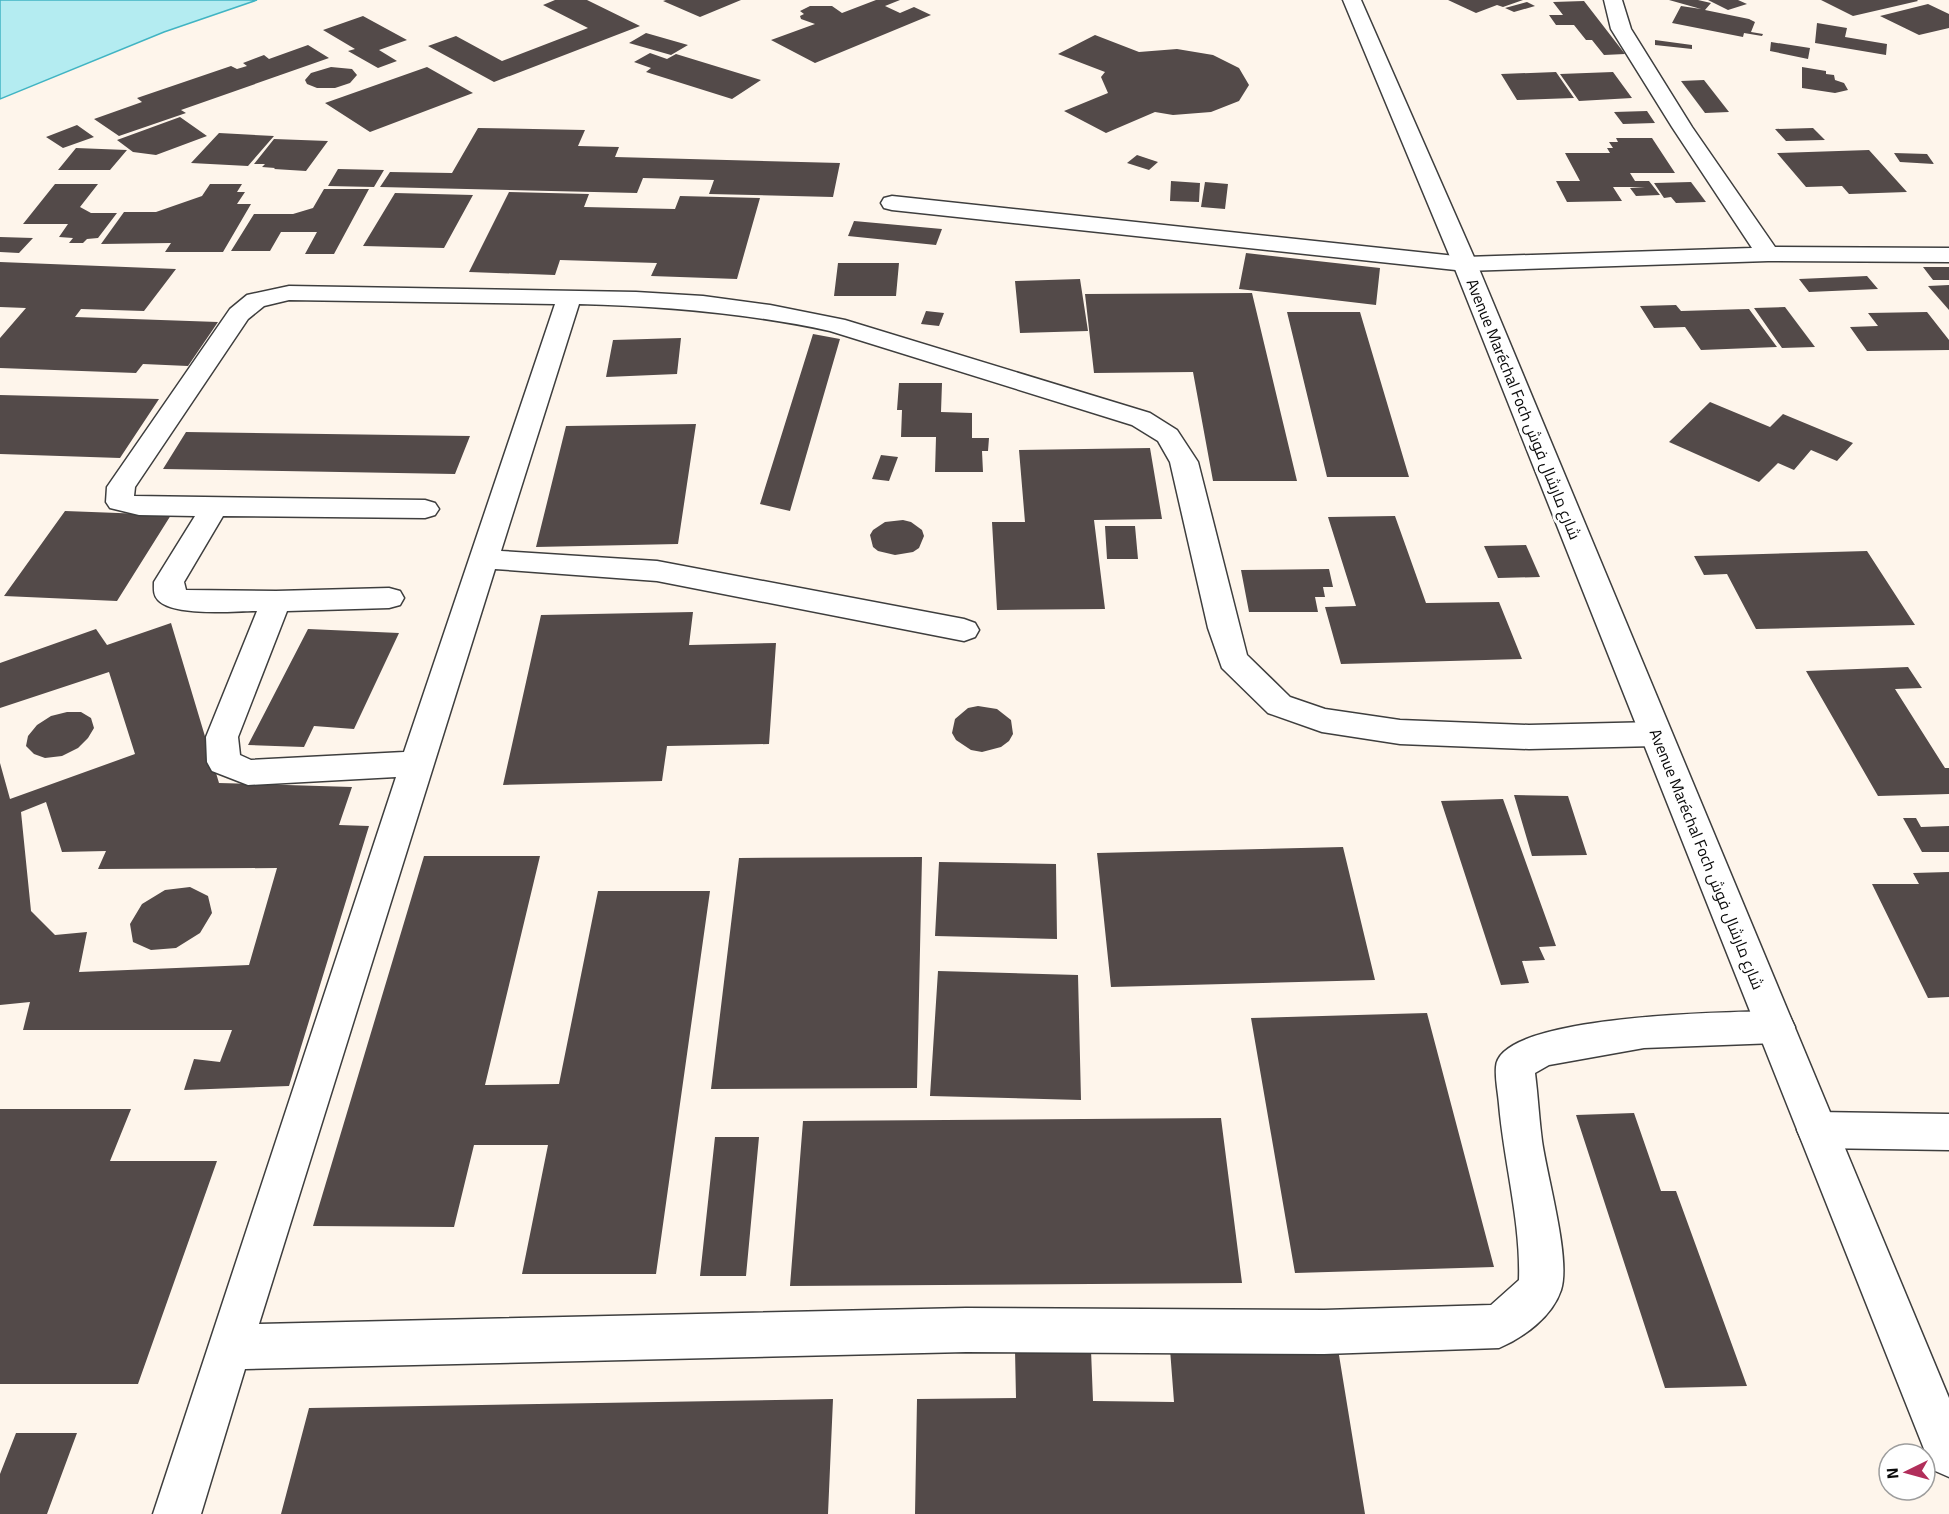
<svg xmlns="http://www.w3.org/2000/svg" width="1949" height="1514" viewBox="0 0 1949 1514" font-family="Georgia,Cairo,serif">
<rect width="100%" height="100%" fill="#fef5eb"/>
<path fill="#b4ecf1" stroke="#40b4c3" stroke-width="1.5" d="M0,0H257L164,32L0,99Z"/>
<path fill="#534a49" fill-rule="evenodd" d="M555,0H587L640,26L494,82L428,46L456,36L502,61L588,28L543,5Z
M666,0H741L700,17L663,1Z
M876,0H900L885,6L900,13L914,7L931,15L815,63L771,40L815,24L801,19L800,16L804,14L800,11L810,6H832L842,13Z
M1448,0H1523L1503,7L1497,5L1476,13Z
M1669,0H1698L1711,3L1705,10L1749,19L1755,22L1751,32L1763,34L1762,36L1744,33L1743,37L1672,23L1681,6L1701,9Z
M1708,0H1738L1747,4L1728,10Z
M1821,0H1917L1918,1L1853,16Z
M1584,1L1625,54L1604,55L1592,40H1586L1574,25H1556L1549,15H1563L1553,2Z
M1527,2L1535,6L1514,12L1505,8Z
M1928,4L1949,14V28L1919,35L1880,16Z
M363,16L407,40L379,50L397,61L378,68L348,51L355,49L323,30Z
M1817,23L1847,28L1845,37L1887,44L1886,55L1815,43Z
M646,33L688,45L671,55L629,43Z
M1095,35L1139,52L1177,49L1213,55L1239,68L1249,85L1239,101L1211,112L1173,115L1155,112L1106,133L1064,111L1108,93L1101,77L1105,72L1058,54Z
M1655,40L1692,45V49L1655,45Z
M1771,42L1810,48L1808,59L1770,51Z
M308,45L329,58L181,110L186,113L119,136L94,119L142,102L137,98L231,66L237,69L247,66L243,63L264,55L269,59Z
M650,53L667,59L676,54L761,80L732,99L646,72L651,68L634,62Z
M331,67L352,69L357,75L350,83L335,88H317L307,84L305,80L311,73Z
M427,67L473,93L370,132L325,103Z
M1802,67L1826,71V74L1834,75L1835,80L1844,83L1848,90L1835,93L1802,88Z
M1556,72L1574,98L1517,100L1501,74Z
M1613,72L1632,98L1579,101L1560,74Z
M1704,80L1729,112L1705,113L1681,81Z
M1647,111L1655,123L1623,124L1614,112Z
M180,117L207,136L156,155L133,152L117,140Z
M77,125L94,137L63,148L46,137Z
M478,128L585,130L578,146L619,147L615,157L840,163L833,197L709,194L714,180L643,178L637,193L380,187L390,172L452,173Z
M1813,128L1825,140L1786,141L1775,129Z
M219,133L274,136L248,166L191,163Z
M1616,138H1652L1675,173H1630L1635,181H1649L1660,195L1636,196L1630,188L1645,187H1613L1622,201L1567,202L1556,181H1580L1565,153H1610L1607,148H1613L1609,142H1618Z
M274,139L328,141L306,171L274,169L275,168L262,167L265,164H254Z
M76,148L127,150L110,170H58Z
M1869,150L1907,192L1849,194L1842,186L1806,187L1777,153Z
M1894,153L1927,154L1934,164L1900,162Z
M1137,155L1158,162L1149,170L1127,163Z
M338,169L384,170L374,187L328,186Z
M1171,181L1200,183L1199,202L1170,201Z
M1205,182L1228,184L1225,209L1201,207Z
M1691,182L1706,202L1676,203L1671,197L1664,198L1654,183Z
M55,184H98L80,207L91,213H117L98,238L87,239L83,243H69L73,238L59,237L68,224H23Z
M210,184H242L237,192H245L237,204H251L223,252H165L171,243L101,244L124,212H156L202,196Z
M324,189H369L334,254H305L317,232H281L270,251H231L254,214H293L313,208Z
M509,192L589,194L584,207L675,209L680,196L760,198L737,279L651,276L657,263L560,260L555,275L469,272Z
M395,193L473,195L444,248L363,246Z
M854,221L942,229L936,245L848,236Z
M0,237L33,238L19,253L0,252Z
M1246,253L1380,268L1376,305L1239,289Z
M0,262L176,269L144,311L81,309L75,317L218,322L188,366L143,364L136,373L0,368V338L26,308L0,307Z
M838,263H899L896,296H834Z
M1923,267H1949V280H1933Z
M1867,276L1878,289L1809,292L1799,279Z
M1080,279L1088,331L1020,333L1015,281Z
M1949,285V310L1928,286Z
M1252,293L1297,481H1213L1193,372L1094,373L1085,294Z
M1676,305L1681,311L1749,309L1777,347L1701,350L1685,327L1654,328L1640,306Z
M1785,307L1815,347L1782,348L1754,308Z
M926,311L944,313L939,326L921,324Z
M1287,312H1360L1409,477H1327Z
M1927,312L1949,340V350L1867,351L1850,327L1878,326L1868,313Z
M813,334L840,339L790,511L760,504Z
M681,338L677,374L606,377L613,340Z
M899,383H942L941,412L972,413V438H989L988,451H982L983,472H935L936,437H901L902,410H897Z
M0,395L159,399L120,458L0,454Z
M1710,402L1770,427L1783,414L1853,443L1837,461L1811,450L1794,470L1778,463L1759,482L1669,442Z
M696,424L678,544L536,547L566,426Z
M186,432L470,436L455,474L163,469Z
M1150,448L1162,519L1094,520L1105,609L997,610L992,522H1025L1019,450Z
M881,455L898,457L889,481L872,479Z
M65,511L171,515L117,601L4,596Z
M1395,516L1426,603L1499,602L1522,659L1341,664L1325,607L1356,606L1328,517Z
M903,520L911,522L922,530L924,536L919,548L913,552L895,555L878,551L873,547L870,535L873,530L885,522Z
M1105,526H1135L1138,559H1107Z
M1526,545L1540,577L1498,578L1484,546Z
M1867,551L1915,625L1756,629L1727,574L1704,575L1694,556Z
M1329,569L1333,587H1323L1325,597H1315L1318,612H1249L1241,570Z
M693,612L689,645L776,643L769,744L667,746L662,781L503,785L541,615Z
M171,623L219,783L352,787L339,825L369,826L289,1086L184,1090L194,1059L220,1062L232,1030H23L30,1002L0,1005V763L10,799L135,754L109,672L0,708V663L96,629L107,645ZM46,802L62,852L106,851L98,869L277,868L249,965L79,972L87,932L55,935L31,911L21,812Z
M308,629L399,633L354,729L314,726L304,747L248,745Z
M1908,667L1922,688L1895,689L1945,768H1949V794L1878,796L1806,671Z
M978,706L997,709L1011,720L1013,734L1009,741L1001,747L982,752L971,750L956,740L952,733L955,719L968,708Z
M67,712H81L91,718L94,728L88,738L78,748L62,756L45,758L34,754L26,746L28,736L37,725L51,716Z
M1514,795L1568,796L1587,855L1532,856Z
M1503,799L1556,946L1539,947L1545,960L1522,961L1529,983L1501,985L1441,801Z
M1903,818H1916L1921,827L1949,826V852H1922Z
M1343,847L1375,980L1111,987L1097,853Z
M424,856H540L485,1085L559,1084L598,891H710L656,1274H522L548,1145H474L454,1227L313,1226Z
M922,857L917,1088L711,1089L739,858Z
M939,862L1056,864L1057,939L935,936Z
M1949,872V997L1928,998L1872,884H1919L1913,873Z
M190,887L208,896L212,913L200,933L176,948L151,950L133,942L130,924L142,904L165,890Z
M938,971L1078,975L1081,1100L930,1096Z
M1427,1013L1494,1267L1295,1273L1251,1018Z
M0,1109H131L110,1161H217L138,1384H0Z
M1634,1113L1661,1191H1676L1747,1386L1665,1388L1576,1115Z
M1221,1118L1242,1283L790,1286L803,1121Z
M715,1137H759L746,1276H700Z
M1170,1349H1338L1365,1514H915L917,1399L1016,1398L1015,1350H1091L1093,1401L1174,1402Z
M833,1399L828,1514H281L309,1408Z
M16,1433H77L47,1514H0V1474Z"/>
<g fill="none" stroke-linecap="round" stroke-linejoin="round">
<g stroke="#3e3e3e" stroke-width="3">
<path id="minor" d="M1604,0H1622L1631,29L1692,127L1775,247L1949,248V262L1768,261L1465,271L892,210L884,208L881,203L884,198L892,196L1465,257L1752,248L1672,127L1611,29Z
M289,286L636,292L703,296L770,305L845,320L1150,413L1177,430L1198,462L1247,655L1290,697L1325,709L1400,720L1529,725L1656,722L1668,726L1672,734L1668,742L1656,746L1529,749L1400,744L1322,732L1268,713L1222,668L1208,628L1170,462L1158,441L1132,425L830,331C747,313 663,306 579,304L501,551L657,561L964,619L975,623L979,630L975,637L964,641L657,581L495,569L259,1324L966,1308L1324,1310L1491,1305L1519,1280C1521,1222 1504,1163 1499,1104C1498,1092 1495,1079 1496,1067C1498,1014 1734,1012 1776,1011L1789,1015L1795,1027L1789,1039L1776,1043L1644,1048L1549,1065L1535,1073C1538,1096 1539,1119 1542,1141C1547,1177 1571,1259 1561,1290C1552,1317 1524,1337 1499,1348L1324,1354L966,1352L245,1369L201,1514H153L396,777L248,785L212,771L207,762L206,737L257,611C234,611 174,617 158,600C153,595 154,588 154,582L195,516L139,515L110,508L106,502L107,487L230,309L247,295ZM289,300L555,304L404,752L251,760L240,755L238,737L287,611L389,608L400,605L404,598L400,591L389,588L276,591L186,590L184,582L223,516L425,518L435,515L439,509L435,503L425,500L134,496L135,487L248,319L264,306Z
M1817,1112L1949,1114V1150L1817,1148L1803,1143L1797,1130L1803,1117Z"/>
</g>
<g stroke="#3e3e3e" stroke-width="3">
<path id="tertiary" d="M1343,0H1361L1477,264L1949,1398V1477L1933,1470L1926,1454L1453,264Z"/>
</g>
<use href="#minor" fill="#fff" fill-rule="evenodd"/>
<use href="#tertiary" fill="#fff" fill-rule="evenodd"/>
</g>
<g text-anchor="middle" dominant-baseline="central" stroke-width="6" stroke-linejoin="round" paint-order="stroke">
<g font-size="16" fill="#0b0b0b" stroke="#fff">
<text transform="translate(1524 409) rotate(68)">Avenue Maréchal Foch شارع مارشال فوش</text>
<text transform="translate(1707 859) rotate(68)">Avenue Maréchal Foch شارع مارشال فوش</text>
</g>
</g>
<g transform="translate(1907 1472) rotate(265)"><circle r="28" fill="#ffffff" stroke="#9d9d9d" stroke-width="1.5"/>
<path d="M0-4.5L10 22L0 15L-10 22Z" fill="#b12e5a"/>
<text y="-9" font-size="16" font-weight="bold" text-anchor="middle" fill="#0b0b0b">N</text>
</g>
</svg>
